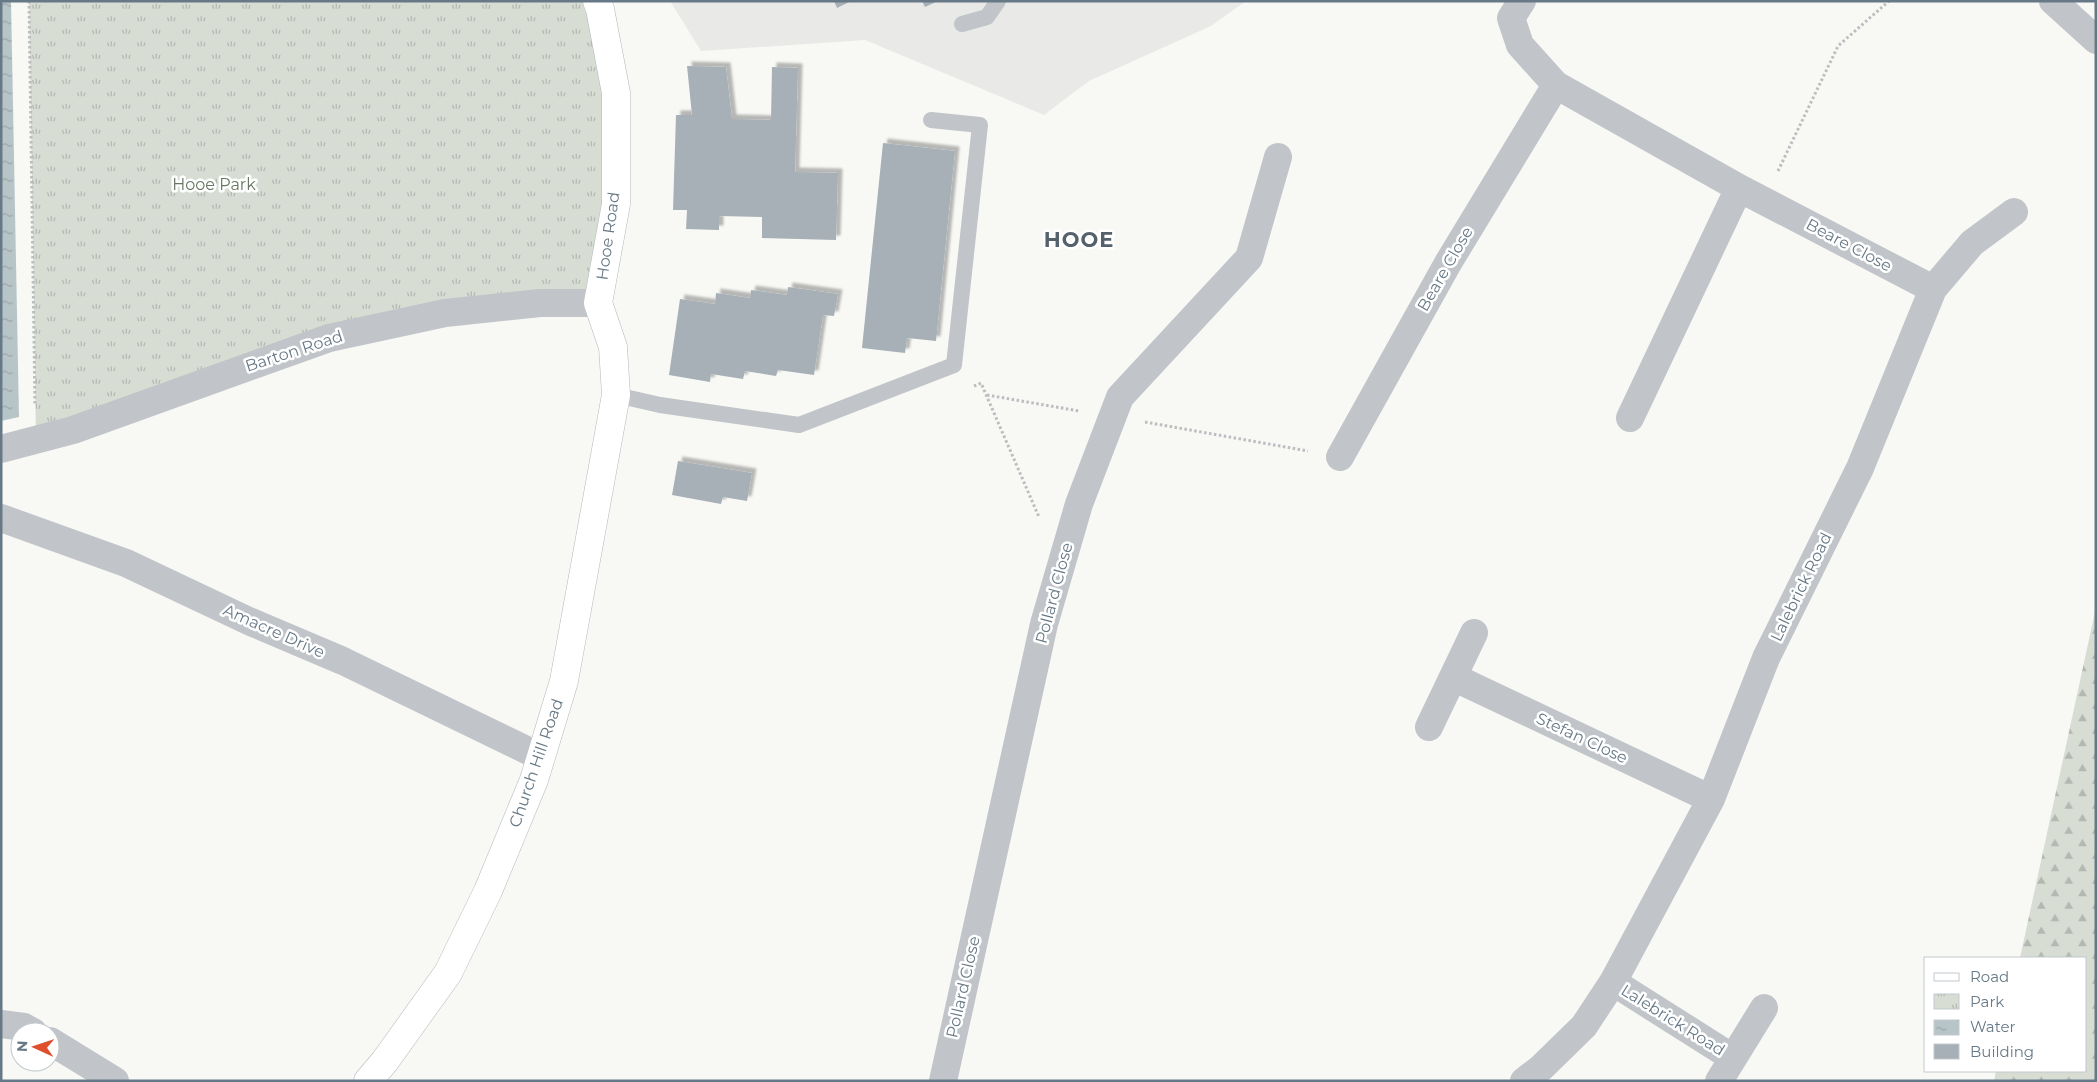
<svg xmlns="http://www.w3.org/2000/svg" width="2097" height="1082" viewBox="0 0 2097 1082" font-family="Montserrat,sans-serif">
<defs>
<pattern id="forest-firs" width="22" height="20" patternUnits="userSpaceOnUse" patternTransform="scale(1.25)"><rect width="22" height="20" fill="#d8ddd4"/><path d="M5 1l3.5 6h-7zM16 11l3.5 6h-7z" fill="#b3b8b2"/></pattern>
<pattern id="park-tufts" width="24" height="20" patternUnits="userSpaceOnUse" patternTransform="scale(1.25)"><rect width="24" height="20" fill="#d8ddd4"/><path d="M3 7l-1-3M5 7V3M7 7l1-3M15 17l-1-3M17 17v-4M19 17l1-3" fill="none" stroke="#b3b8b2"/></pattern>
<pattern id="water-ripples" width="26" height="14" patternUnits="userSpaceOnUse" patternTransform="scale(1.25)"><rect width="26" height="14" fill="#b8c5c8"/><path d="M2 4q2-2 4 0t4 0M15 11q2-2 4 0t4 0" fill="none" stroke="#99a5a8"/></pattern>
<filter id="shadow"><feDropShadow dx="4.5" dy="-4.5" stdDeviation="1" flood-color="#0004"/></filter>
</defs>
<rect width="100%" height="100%" fill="#f8f8f5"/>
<path fill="#e9e9e8" d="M670,1H1246L1211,26L1089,81L1044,115L865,40L701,51Z"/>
<path fill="url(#forest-firs)" d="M2096,607V1081H1994L1996,1071H2086V958H2020Z"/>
<path fill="url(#park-tufts)" d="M29,1H597L616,93L598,303L445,313L36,440Z"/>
<path fill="url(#water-ripples)" d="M1,1H11L19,417L1,421Z"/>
<path fill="#a7b0b6" filter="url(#shadow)" d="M834,1H851L837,8Z
M922,1H938L925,7Z
M687,66L726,67L732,119L771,120L772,67L798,68L795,172L838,173L836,240L762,238V217L719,216V230L686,229L687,210H673L676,115H692Z
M883,143L955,151L936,341L907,338L905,353L862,348Z
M788,287L838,294L834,316L823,315L814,375L778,370L776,376L745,371L743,379L711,374L710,382L669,375L680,299L715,304L716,293L750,298L751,290L787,295Z
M678,461L752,473L747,501L723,497L721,504L672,495Z"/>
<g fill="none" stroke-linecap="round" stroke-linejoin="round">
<g stroke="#b3b9bd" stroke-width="29">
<path id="secondary" d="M368,1081L385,1061L448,973L488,891L534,780L564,681L616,395L613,347L598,303L616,204V93L600,9L597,1"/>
</g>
<path stroke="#bbbec0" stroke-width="3" stroke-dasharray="2.5 2.5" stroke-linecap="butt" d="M29,1L35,406
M1778,171L1838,46L1889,1
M974,386L981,383L1039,517
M987,395L1079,411
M1145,422L1308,451"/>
<path stroke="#c1c5c9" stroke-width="16" d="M962,24L987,17L998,1
M616,395L660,405L799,425L954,365L980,125L931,120"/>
<path stroke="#c1c5c9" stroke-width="28" d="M1522,1L1511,18L1520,45L1556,85L1739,188L1933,289
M2053,1L2096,40
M1630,418L1739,188
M1,449L73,430L329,338L445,313L540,303H598
M1340,457L1448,263L1556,85
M1,518L126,563L251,622L343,661L541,757
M1453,677L1711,799
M1429,727L1474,633
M1613,982L1733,1058
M1,1024L24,1027L33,1032
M50,1041L115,1081
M943,1081L1044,624L1079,504L1120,397L1249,258L1278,157
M1524,1081L1541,1068L1584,1026L1613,982L1711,799L1766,658L1860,468L1933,289L1972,243L2014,212
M1719,1081L1764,1008"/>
<use href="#secondary" stroke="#fff" stroke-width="28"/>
</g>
<g text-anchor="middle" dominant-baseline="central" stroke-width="5" stroke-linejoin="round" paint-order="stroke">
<g font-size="16" fill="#677862" stroke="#fff">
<text x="214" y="184">Hooe Park</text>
</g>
<g font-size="16" fill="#677986" stroke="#fff">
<text transform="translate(608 236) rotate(-82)">Hooe Road</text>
<text transform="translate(1849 245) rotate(28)">Beare Close</text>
<text transform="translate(1445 269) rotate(-60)">Beare Close</text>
<text transform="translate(294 351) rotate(-18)">Barton Road</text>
<text transform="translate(1801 587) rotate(-64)">Lalebrick Road</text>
<text transform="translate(1054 593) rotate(-75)">Pollard Close</text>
<text transform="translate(274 631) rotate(24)">Amacre Drive</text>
<text transform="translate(1582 738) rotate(25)">Stefan Close</text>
<text transform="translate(536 763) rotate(-71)">Church Hill Road</text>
<text transform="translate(963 987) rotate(-77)">Pollard Close</text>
<text transform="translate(1673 1020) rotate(32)">Lalebrick Road</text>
</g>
<g font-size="21" font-weight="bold" letter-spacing="1" fill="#55626b" stroke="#fff">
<text x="1079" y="239">HOOE</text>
</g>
</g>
<rect width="2097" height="1082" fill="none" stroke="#677986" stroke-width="5"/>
<rect x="1924" y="957" width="162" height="115" fill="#ffffff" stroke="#c2c9cf"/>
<rect x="1934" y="973" width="25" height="8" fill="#ffffff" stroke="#c2c9cf"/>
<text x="1970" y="982" font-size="15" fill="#677986">Road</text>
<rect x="1934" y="994" width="25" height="15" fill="url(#park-tufts)" stroke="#c2c9cf"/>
<text x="1970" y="1007" font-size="15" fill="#677986">Park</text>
<rect x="1934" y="1020" width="25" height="15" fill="url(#water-ripples)" stroke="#c2c9cf"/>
<text x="1970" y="1032" font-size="15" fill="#677986">Water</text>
<rect x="1934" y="1044" width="25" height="15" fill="#a7b0b6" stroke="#c2c9cf"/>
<text x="1970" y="1057" font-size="15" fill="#677986">Building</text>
<g transform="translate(35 1047) rotate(273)"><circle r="24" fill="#ffffff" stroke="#c2c9cf"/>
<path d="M0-4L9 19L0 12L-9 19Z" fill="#e14e2c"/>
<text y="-8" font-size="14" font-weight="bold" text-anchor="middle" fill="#677986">N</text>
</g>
</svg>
